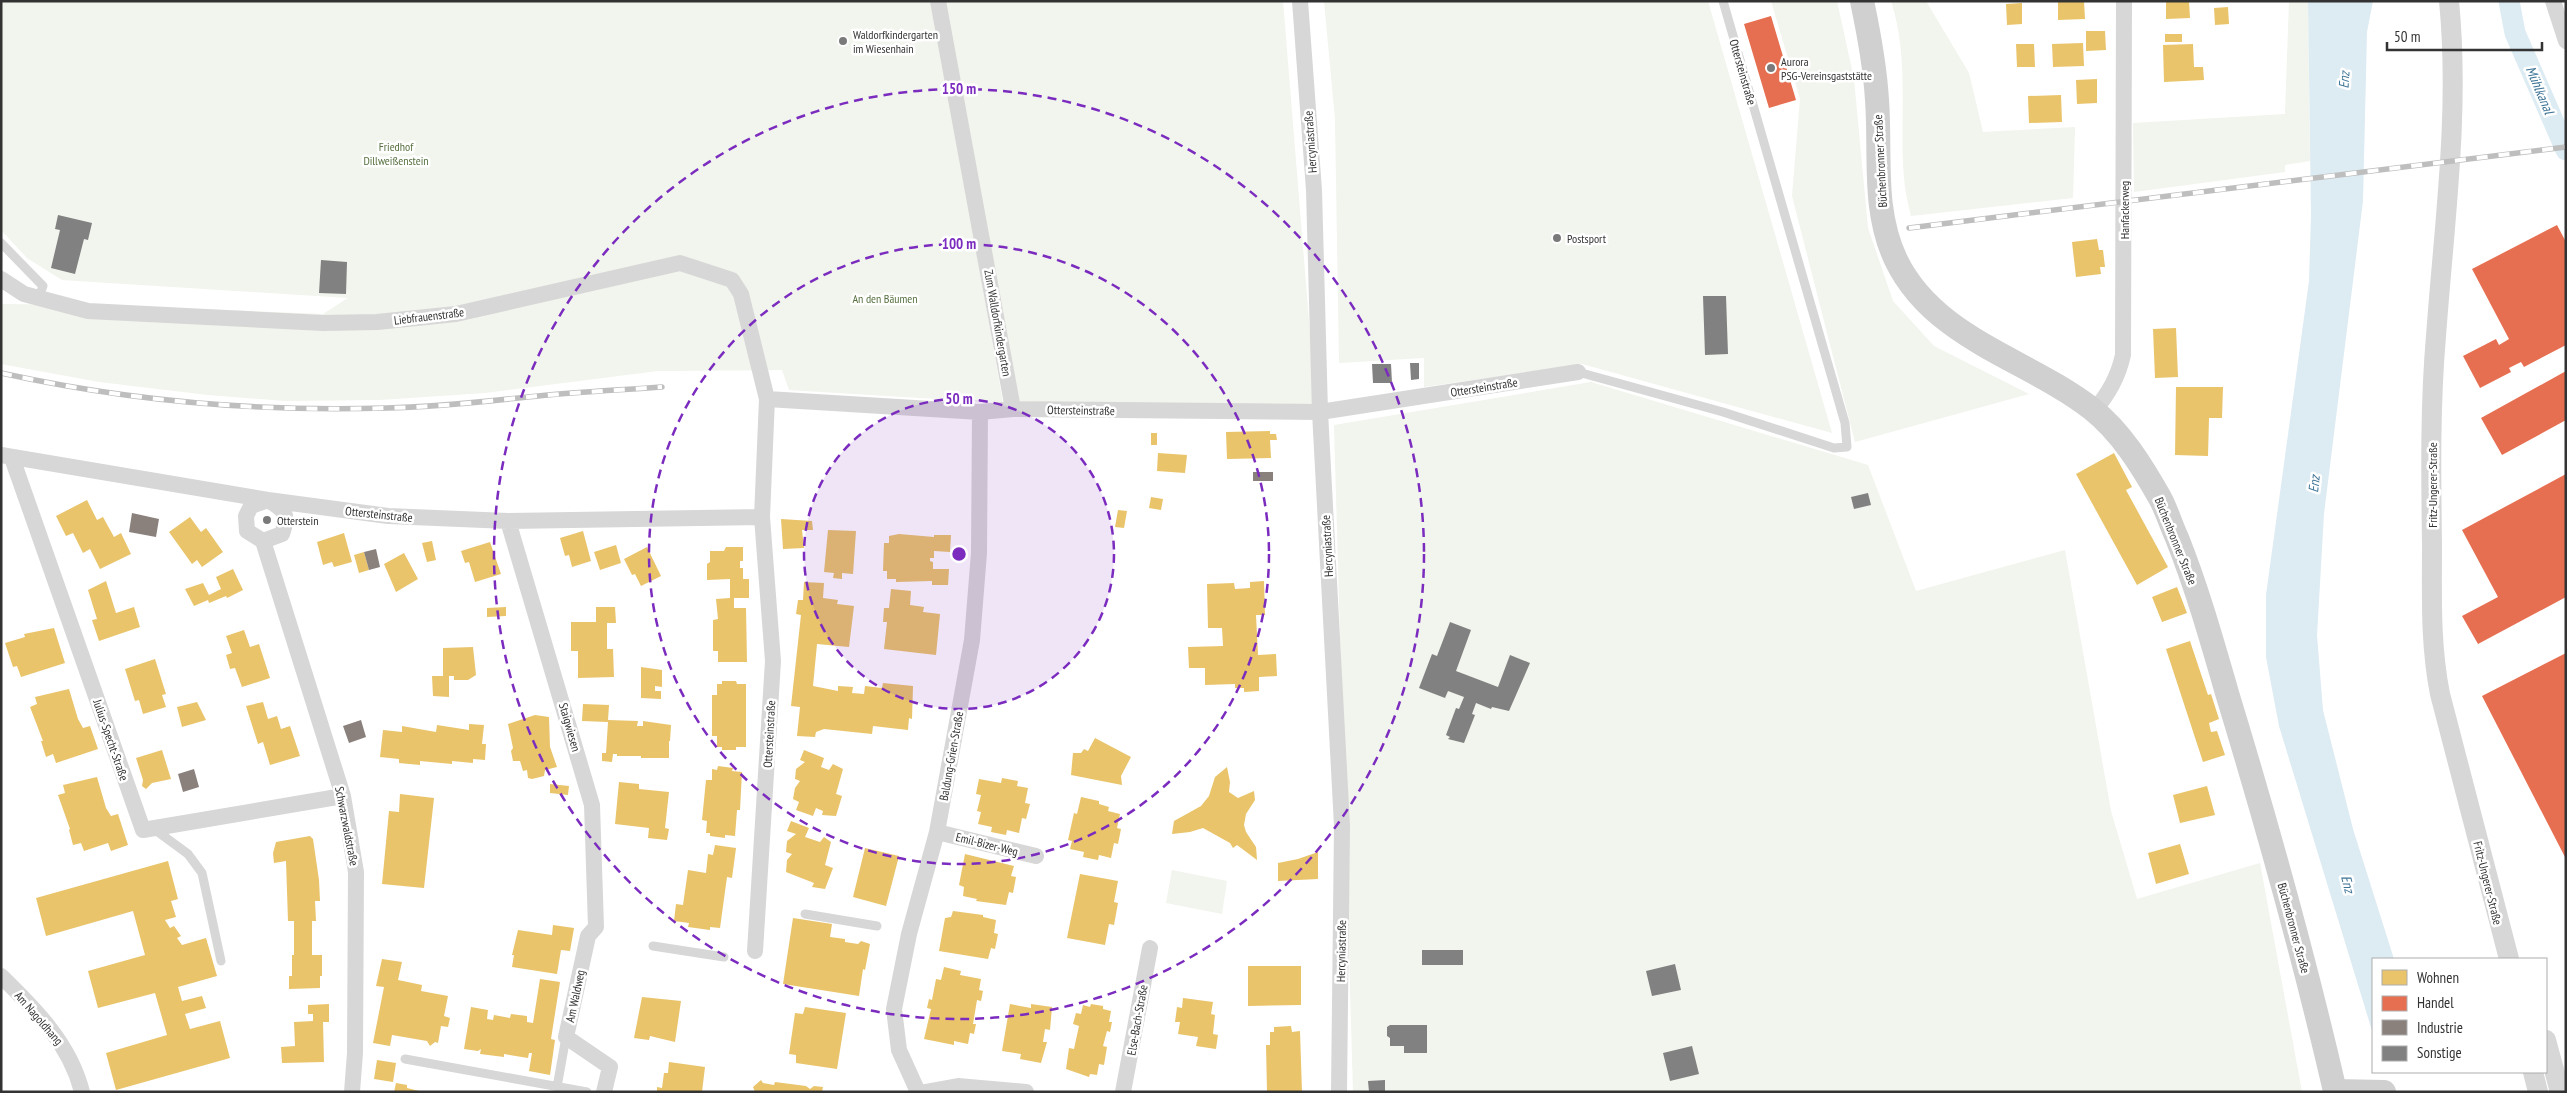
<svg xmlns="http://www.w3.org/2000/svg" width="2567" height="1093" viewBox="0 0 2567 1093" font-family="'PT Sans Narrow',sans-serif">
<rect width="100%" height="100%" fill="#fff"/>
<path fill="#f1f5ed" d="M1,1H933L1003,403L789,390L782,370L658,371L485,393L379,400L285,401L208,395L99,382L1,364V304L97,305L323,314L348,298L62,280L27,258L1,230Z
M942,1H1283L1316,407L1015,401Z
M1324,1H1708L1832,433L1582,364L1424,387V358L1339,363L1335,119Z
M1771,1H1837L1854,79L1868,228L1893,301L1934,346L2029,394L1855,442L1792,196L1800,99Z
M1891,1H1926L1969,73L1983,132L2075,127L2073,198L1911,216C1908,204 1905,191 1904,178C1899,119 1910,59 1891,1Z
M2289,1H2308L2310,161L2285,165V172L2134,192L2133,123L2285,114Z
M1591,382L1868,465L1916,591L2065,550L2111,811L2137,899L2260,863L2302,1092H1353L1334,425Z
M1172,870L1227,881L1222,914L1166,903Z"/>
<path fill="#ddebf3" d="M2308,1H2373L2367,32L2363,201L2324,514L2317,635L2323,710L2353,829L2394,959H2373V1034L2279,726L2266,657V595L2309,281L2311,216Z"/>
<path fill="#fff" d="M2383,1072L2433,1073L2438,1092H2390Z"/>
<path fill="#e9c46a" d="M2058,1H2084L2085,19L2058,20Z
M2166,1H2189L2190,18L2166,19Z
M2022,3V24L2007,25L2006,4Z
M2228,7L2229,24L2215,25L2214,8Z
M2086,31H2105L2106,50L2086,51Z
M2165,34H2182V42H2165Z
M2083,43L2084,66L2053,67L2052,44Z
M2016,44H2034L2035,67H2017Z
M2193,44L2194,67H2203L2204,80L2164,82L2163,45Z
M2097,79V103L2077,104L2076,80Z
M2061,95L2062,122L2029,123L2028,96Z
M2097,239L2099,250H2103L2105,267H2100L2101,274L2076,277L2072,242Z
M2176,328L2178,377L2155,378L2153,329Z
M2176,387H2223L2222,418H2209L2208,456L2175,455Z
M1270,431V434H1276L1277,440H1270L1271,458L1227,459L1226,432Z
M1151,433H1157V445H1151Z
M1158,453L1187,455L1185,473L1157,471Z
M2114,453L2132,487L2126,490L2168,567L2137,585L2076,474Z
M1151,497L1163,499L1161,510L1149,508Z
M87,500L97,520L103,517L114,537L121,533L131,554L100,569L90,549L83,553L73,533L66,536L56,516Z
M1118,510L1127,511L1124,528L1115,527Z
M190,517L201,532L206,528L223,552L202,567L197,560L192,564L169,532Z
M781,519L812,521L813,530H802L804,548L783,549Z
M828,530L856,531L853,574L842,573V579L833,578L834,573L824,572Z
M583,531L591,561L572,567L569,555L565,556L560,538Z
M344,533L352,562L334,567L332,562L323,565L317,542Z
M899,534L934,537V535H951L950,552L934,551V558H930V561L933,562V569H949L948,585H932V581L896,582V579H887V571H883L884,543H889V536Z
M432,541L436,560L427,562L422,543Z
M490,542L501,574L475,582L469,562L465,563L461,551Z
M616,545L621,563L600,570L594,552Z
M647,547L661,576L641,586L635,574L632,575L624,559Z
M726,547H743V561H740V568H743V579H749V598H734V608H746L747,662H718V651H713V620L718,619L716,599L730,598V579L707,580V564L710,562V551H724Z
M364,552L369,570L359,573L354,555Z
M404,553L418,579L396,592L384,564Z
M233,569L243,590L227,598L226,596L209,603L208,600L194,606L185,589L203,583L209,595L221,589L216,577Z
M106,581L116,613L134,607L140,627L99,641L92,620L97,619L88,590Z
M1264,581L1265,615H1256L1258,655L1276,654L1277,676L1259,677V691L1244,692V688H1235V684L1205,685V668H1189L1188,647L1223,646L1222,628H1208L1207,584L1234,583L1235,589L1250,588V582Z
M804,582L824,583L823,598L838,600L837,604L854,606L849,647L817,644L813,686L838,691V686L853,687L852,693L864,694L865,686L882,688L883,683L913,686L912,719L909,718L908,730L873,726L872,734L824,729L816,732L815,737L797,736L800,707L791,706L801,615L796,614L798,600H803Z
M2177,587L2187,613L2162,622L2152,597Z
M891,589L911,591L910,605L924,607L923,612L940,614L936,655L884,649L887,622H883L884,608H889Z
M506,607V616L487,617V608Z
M596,607H615L616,623H607V649H613L614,677L578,678V651H571V622H596Z
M54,628L65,663L21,677L17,666L13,667L5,643L25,637L24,634Z
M244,630L250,647L259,644L270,678L242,687L235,668L230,669L226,655L232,653L226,636Z
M2190,641L2208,695L2211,694L2219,719L2209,723L2211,732L2217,731L2225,755L2203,762L2166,649Z
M473,647L476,675L468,680H454V676H449V697L433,696L432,676H443V648Z
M155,659L166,694L162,695L166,707L143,714L139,700L135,701L125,669Z
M641,667L662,670V687L655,686V691H661V699L641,698Z
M722,681H736L737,684H746V747H736V750H722V747H717V736H712V695H717V684H722Z
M69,689L78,719L83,728L90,726L98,749L56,763L53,754L46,757L41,741H43L30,707L37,704L35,697Z
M197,702L206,720L182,727L177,707Z
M263,702L268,719L277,716L281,729L290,726L300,756L270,765L263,742L258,744L246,706Z
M583,704L609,705L608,720L638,721L637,726H643V721L671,725L670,741H669V758H641V756H617V754H613L612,762L602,761V753H606L608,722L582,721Z
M535,715L549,717L550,747L557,767L545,770L544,776L532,779L528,778L527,770L523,771L520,761H513L511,751L513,748L508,724Z
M469,724L484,725L482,744H486L485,760L473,759V763L452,761V764L420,761V765L399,763V759L380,757L383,730L402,732V726L436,732L437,725L469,730Z
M1095,738L1131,757L1121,776L1122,785L1071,775L1073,753H1081L1084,749L1088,751Z
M162,750L171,779L152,783L146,789L142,786L143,780L136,758Z
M804,750L824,758L821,767L829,770L833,764L843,769L836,794L842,796L836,816L822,815L823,811L816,808L813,816L796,810L799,802L793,799L795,788L800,781L795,779L796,769L805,762L800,760Z
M718,766L733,768L732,771L742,772L740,810H737L735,836L725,835V838L710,836V833H706L707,821L702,820L706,780H712V769L717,770Z
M1227,767L1230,782L1229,792L1238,798L1254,791L1255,800L1246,814L1244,825L1246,832L1256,847L1257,860L1237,845L1233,848L1230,843L1203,828L1190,832L1172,834L1174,821L1201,806L1209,796L1215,777Z
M97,777L106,808L111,816L118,814L128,845L111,851L108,843L84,851L81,843L73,845L69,830L70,829L58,795L65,793L63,785Z
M1002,778L1018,781L1017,786L1028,788L1025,803L1030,804L1026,819L1022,818L1019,833L1007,830L1006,835L991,832L992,827L978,824L981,812L977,811L981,795L976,794L979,779L1001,783Z
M619,782L639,784V789L669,792L665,828L669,829L667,840L648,838L649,828L615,824Z
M550,784L569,786L568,795L550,793Z
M2207,786L2215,815L2180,823L2173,795Z
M400,794L434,798L424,888L382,884L389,811L399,812Z
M1081,797L1099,801V804L1109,807L1108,811L1120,814L1117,828L1121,829L1118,844L1114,843L1111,858L1099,855L1098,860L1083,857L1084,852L1070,849L1072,841L1068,840L1074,813L1077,814Z
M791,821L809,828L805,837L820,842L824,837L831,842L825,865L833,868L825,889L812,887L814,883L786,872L787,860L792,854L786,852L787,841L796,834L787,831Z
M310,836L313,839L319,880L320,901H315L316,921H312V955H322V976H320V988L289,989V976H292V955H294V921H288L286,861L274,863L273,853L276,842Z
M2180,844L2189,874L2156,884L2148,853Z
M715,845L736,848L732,878L727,877L720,928L710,927V930L688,927L689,923L674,921L676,904L683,905L688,870L706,873L708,854L713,855Z
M865,848L899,856L886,906L853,897Z
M1318,852V879L1278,881V863L1298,859Z
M965,854L1014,866L1011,876L1016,877L1013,893L1009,892L1006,905L976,901L977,899L963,896L964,887L959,885Z
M168,861L178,899L171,901L176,917L165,920L170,928L174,926L181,936L177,938L182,945L206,938L217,976L178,987L182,1001L202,996L206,1008L185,1014L190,1029L220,1021L230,1058L116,1090L106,1053L167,1035L155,993L98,1008L88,971L145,955L133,911L46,936L36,898Z
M1080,874L1118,881L1114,902L1118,903L1114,925L1109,924L1105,945L1067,938Z
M953,911L983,915V917L996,920L994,933L998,934L995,949L991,948L988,959L939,951L945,918L951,917Z
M793,918L832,924L830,937L845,939V942L858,944L861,941L870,944L865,970L863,969L859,996L783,984Z
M553,925L574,928L570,951L561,950L557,974L512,967L514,955H512L518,930L552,935Z
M382,959L402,962L398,980L422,985L421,991L448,996L444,1016L450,1018L448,1027L441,1026L438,1043L435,1042L430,1046L427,1041L392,1035L390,1046L373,1043L384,987L376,986Z
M1248,966H1301V1005L1248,1006Z
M944,967L961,971L960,975L981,979L979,990L983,991L981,1001L977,1000L973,1024H976L974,1034L970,1033L968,1044L954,1041V1045L924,1039L931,1009L927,1008L929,999L932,1000L936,979L941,980Z
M540,979L560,982L551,1039L555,1040L550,1075L529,1071L532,1053H529L528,1058L504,1054V1057L480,1054L481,1049L478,1051L464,1049L471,1007L488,1010L487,1019L493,1020L494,1015L510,1018L511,1014L527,1016V1022L533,1023Z
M642,997L681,1001L675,1042L650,1036L649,1040L634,1038Z
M1183,998L1213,1002L1211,1014L1215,1015L1213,1034L1218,1035L1216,1049L1196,1046L1198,1037L1178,1034L1180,1022H1175L1177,1007L1182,1008Z
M329,1004V1022H323L324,1062L282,1063L281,1047L295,1046L294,1022L313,1021V1014H308V1005Z
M1010,1004L1031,1008V1004L1052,1007L1050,1030L1045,1029L1043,1042H1047L1041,1063L1020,1059L1021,1054L1002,1051Z
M1091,1004L1103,1006V1009L1111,1011L1109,1022H1112L1110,1032L1107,1031L1103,1046L1107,1047L1104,1065L1099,1064L1097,1075L1090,1074L1089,1077L1066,1069L1069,1048L1074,1049L1079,1026L1073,1024L1076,1013L1081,1014L1083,1005L1090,1007Z
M805,1007L846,1013L837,1069L796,1063V1055L789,1054L795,1013L803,1014Z
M1291,1026L1292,1032L1300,1031L1302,1092H1267L1266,1045H1270V1032H1274V1027Z
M377,1060L396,1063L393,1082L374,1079Z
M669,1062L705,1067L702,1092H657V1087L662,1088L664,1073H668Z
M761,1080L763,1083L774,1085L775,1082L806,1086L810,1089L814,1086L823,1087L822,1092H755L753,1087Z
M396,1083L407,1085V1088L423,1092H394Z"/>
<path fill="#e76f51" d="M1771,16L1796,100L1769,108L1744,24Z
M2557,225L2566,242V345L2524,367L2521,362L2509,368L2511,372L2480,388L2463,356L2496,339L2499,345L2509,339L2472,269Z
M2566,371V420L2502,455L2481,418Z
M2566,474V597L2478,644L2462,616L2498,597L2462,530Z
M2566,653V859L2482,696Z"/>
<path fill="#8a817c" d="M1253,472H1273V481H1253Z
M132,513L159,519L156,537L129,532Z
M376,549L380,567L369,570L364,552Z
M361,720L366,737L349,743L343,726Z
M194,769L199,787L183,792L178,774Z"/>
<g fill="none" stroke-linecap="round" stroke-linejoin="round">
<path stroke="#ddebf3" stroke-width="21" d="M2509,1L2515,33L2566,150"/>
</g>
<path fill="#818181" d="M58,215L92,223L88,240L84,239L75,274L51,268L60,230L55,229Z
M321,260L347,262L346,294L319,293Z
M1703,296H1726L1728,354L1705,355Z
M1410,363H1419V379L1411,380Z
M1372,364H1391L1392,383H1373Z
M1868,493L1871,505L1854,509L1851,497Z
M1450,622L1471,630L1456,671L1498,687L1510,655L1530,663L1509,711L1492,707L1491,709L1476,703L1472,714L1475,715L1464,743L1448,739L1450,737L1446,735L1456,708L1459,709L1464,697L1448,691L1445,698L1419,688L1432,654L1437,656Z
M1422,950H1463V965H1422Z
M1675,964L1681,990L1652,996L1646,971Z
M1390,1025H1427V1053H1404V1046H1390V1038L1387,1036V1027Z
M1692,1046L1699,1074L1670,1081L1663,1053Z
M1385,1080V1092H1369L1368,1081Z"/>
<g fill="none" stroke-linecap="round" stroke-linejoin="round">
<path stroke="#d7d7d7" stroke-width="9" d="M1,243L43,286L38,299
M1578,372L1723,412L1834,448L1847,447L1845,423L1723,1
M154,829L188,854L202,873L221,961
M805,914L877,926
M653,946L724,957
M405,1059L587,1092
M557,1087L566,1037"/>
<path stroke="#d7d7d7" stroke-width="16" d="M938,1L1013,409
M1300,1L1314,190L1320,412L1342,826L1339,1092
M2553,1L2566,41
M1,279L24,294L88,311L323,323L377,322L456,314L680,263L732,280L741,294L767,399L762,517L508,521L388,516L268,500L1,455
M767,399L980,412L1013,409L1320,412L1578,372
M2094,411C2109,393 2118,377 2123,355L2124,1
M12,458L143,830L343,796
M508,521L592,805L596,927L588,936L566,1037L610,1067L604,1092
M263,541L282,534C289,514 286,511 268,500L251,506L246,516L247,531L263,541L343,796L356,872L355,1053L352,1092
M937,832L1036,856
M755,951L773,661L762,517
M1,976C36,1010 70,1044 82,1092
M918,1092L899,1050L894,1009L909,934L937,832L972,640L979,553L980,412
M925,1092L958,1086L1026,1092
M1123,1092L1150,948"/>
<path stroke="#d7d7d7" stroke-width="20" d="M2449,1C2460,112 2444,225 2436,336C2430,405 2431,475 2432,544C2432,595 2430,644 2440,694L2509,959
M2546,1040L2560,1092
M2533,1072L2538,1092"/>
<path stroke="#d0d0d0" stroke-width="24" d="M1862,1C1869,34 1875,66 1877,100C1881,154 1872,210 1896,260C1934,339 2028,359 2092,409C2121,432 2142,466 2160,498C2167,511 2171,525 2177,538C2197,588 2212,641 2227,693C2267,824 2304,957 2335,1091L2384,1092"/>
<g stroke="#bebebe" stroke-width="5.5">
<path id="rail" d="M1909,228L2566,147
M1,373C128,401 257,412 387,408C438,407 488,401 538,396C579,392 621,390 662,387"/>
</g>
<use href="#rail" stroke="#fff" stroke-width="4" stroke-dasharray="11" stroke-linecap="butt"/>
</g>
<circle cx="959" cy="554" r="155" fill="#7b2cbf" fill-opacity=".12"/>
<g fill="none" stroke="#7b2cbf" stroke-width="2.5" stroke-dasharray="9 6">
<circle cx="959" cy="554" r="155"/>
<circle cx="959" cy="554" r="310"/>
<circle cx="959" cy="554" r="465"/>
</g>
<g fill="#7a7a7a" stroke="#fff" stroke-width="2">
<circle cx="843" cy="41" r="5"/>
<circle cx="1771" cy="68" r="5"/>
<circle cx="1557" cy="238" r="5"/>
<circle cx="267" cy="520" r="5"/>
</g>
<g text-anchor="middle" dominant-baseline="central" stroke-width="5" stroke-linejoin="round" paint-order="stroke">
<g font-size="12" fill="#333" stroke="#fff" text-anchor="start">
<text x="853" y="34">Waldorfkindergarten<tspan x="853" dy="14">im Wiesenhain</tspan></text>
<text x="1781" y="61">Aurora<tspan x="1781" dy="14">PSG-Vereinsgaststätte</tspan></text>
<text x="1567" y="238">Postsport</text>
<text x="277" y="520">Otterstein</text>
</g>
<g font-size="12" fill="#333" stroke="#fff">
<text transform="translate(1743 72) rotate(74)">Ottersteinstraße</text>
<text transform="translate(1310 142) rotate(-94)">Hercyniastraße</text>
<text transform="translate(1880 161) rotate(-93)">Büchenbronner Straße</text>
<text transform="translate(2124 210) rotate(-90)">Hanfackerweg</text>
<text transform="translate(429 316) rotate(-7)">Liebfrauenstraße</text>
<text transform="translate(998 323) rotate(80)">Zum Walldorfkindergarten</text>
<text transform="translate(1484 387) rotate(-9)">Ottersteinstraße</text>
<text transform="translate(1081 410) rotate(1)">Ottersteinstraße</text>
<text transform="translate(2432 485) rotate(-90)">Fritz-Ungerer-Straße</text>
<text transform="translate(379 514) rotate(6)">Ottersteinstraße</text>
<text transform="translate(2176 541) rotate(68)">Büchenbronner Straße</text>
<text transform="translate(1327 546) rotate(-93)">Hercyniastraße</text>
<text transform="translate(570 727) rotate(74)">Staigwiesen</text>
<text transform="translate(769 734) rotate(-87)">Ottersteinstraße</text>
<text transform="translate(111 740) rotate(71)">Julius-Specht-Straße</text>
<text transform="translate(951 756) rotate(-80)">Baldung-Grien-Straße</text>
<text transform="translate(347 826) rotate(79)">Schwarzwaldstraße</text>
<text transform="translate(987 844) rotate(14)">Emil-Bizer-Weg</text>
<text transform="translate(2488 883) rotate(76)">Fritz-Ungerer-Straße</text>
<text transform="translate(2294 928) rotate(75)">Büchenbronner Straße</text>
<text transform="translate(1341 951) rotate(-89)">Hercyniastraße</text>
<text transform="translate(575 996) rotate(-78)">Am Waldweg</text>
<text transform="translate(39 1018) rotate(49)">Am Nagoldhang</text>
<text transform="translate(1137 1020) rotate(-80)">Else-Bach-Straße</text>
</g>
<g font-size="12" fill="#56703f" stroke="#fff">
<text x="396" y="146">Friedhof<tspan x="396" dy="14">Dillweißenstein</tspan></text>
<text x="885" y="298">An den Bäumen</text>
</g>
<g font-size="14" font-style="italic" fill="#3f7597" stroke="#fff">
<text transform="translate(2344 80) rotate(-87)">Enz</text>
<text transform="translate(2540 90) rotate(67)">Mühlkanal</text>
<text transform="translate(2314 484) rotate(-84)">Enz</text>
<text transform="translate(2348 884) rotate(76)">Enz</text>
</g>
</g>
<circle cx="959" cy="554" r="8" fill="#7b2cbf" stroke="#fff" stroke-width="2.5"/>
<g font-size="15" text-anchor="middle" font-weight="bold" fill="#7b2cbf" stroke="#fff" stroke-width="5" stroke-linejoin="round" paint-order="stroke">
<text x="959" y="94">150 m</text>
<text x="959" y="249">100 m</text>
<text x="959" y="404">50 m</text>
</g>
<rect width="2567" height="1093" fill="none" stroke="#333333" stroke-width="5"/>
<rect x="2372" y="958" width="175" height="115" fill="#ffffff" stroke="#adadad"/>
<rect x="2382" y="970" width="25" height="15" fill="#e9c46a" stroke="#adadad"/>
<text x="2417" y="983" font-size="15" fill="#333333">Wohnen</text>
<rect x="2382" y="996" width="25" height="15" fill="#e76f51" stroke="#adadad"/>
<text x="2417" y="1008" font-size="15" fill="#333333">Handel</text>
<rect x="2382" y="1020" width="25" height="15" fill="#8a817c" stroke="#adadad"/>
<text x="2417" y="1033" font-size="15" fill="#333333">Industrie</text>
<rect x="2382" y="1046" width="25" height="15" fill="#818181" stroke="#adadad"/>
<text x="2417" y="1058" font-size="15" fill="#333333">Sonstige</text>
<path d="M2387 42v8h155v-8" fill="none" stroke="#333333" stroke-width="2.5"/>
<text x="2394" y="42" font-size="15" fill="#333333" stroke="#ffffff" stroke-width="4" paint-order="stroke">50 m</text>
</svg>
